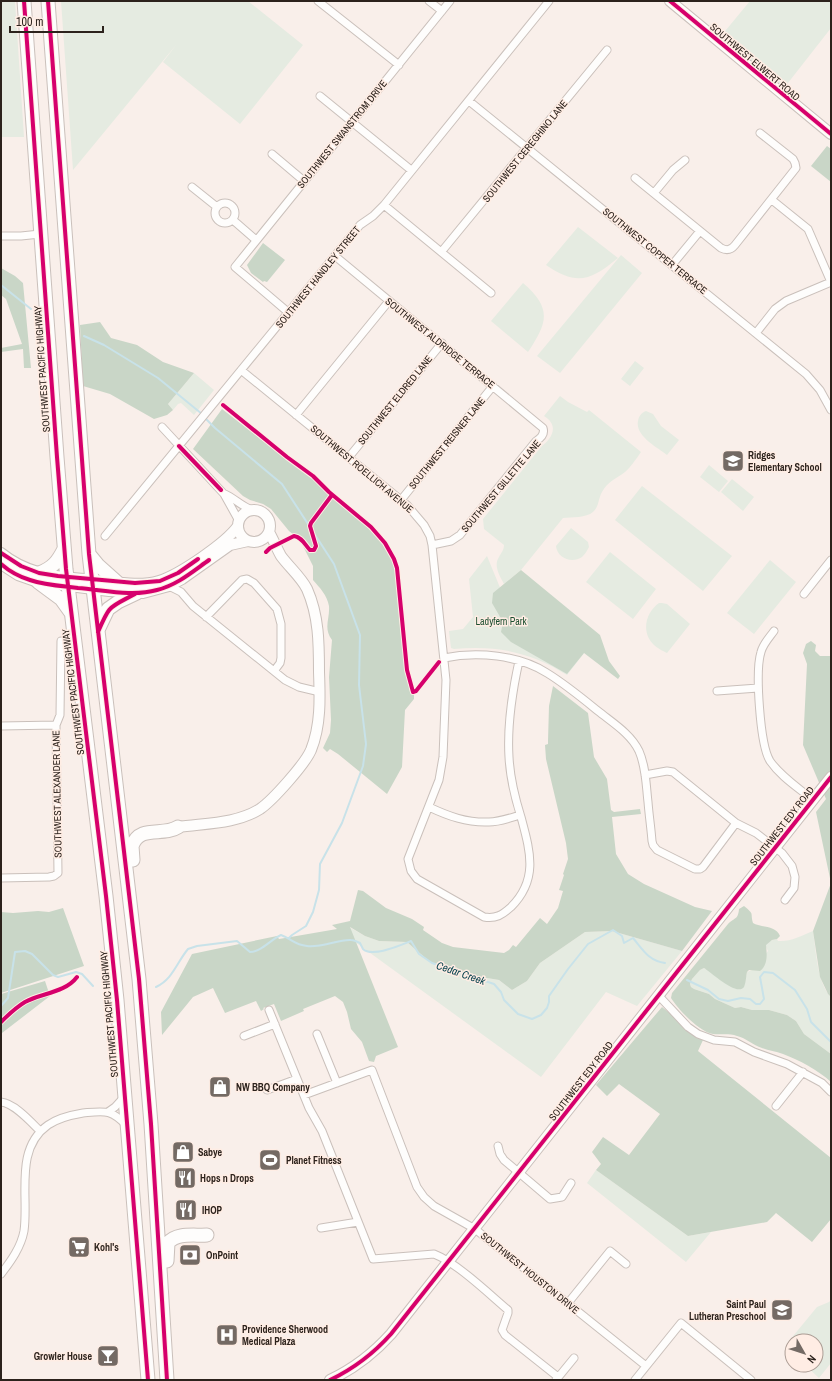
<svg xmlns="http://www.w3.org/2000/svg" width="832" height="1381" viewBox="0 0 832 1381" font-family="'Archivo Narrow',sans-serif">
<rect width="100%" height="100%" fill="#f9efea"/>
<path fill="#e5ebe1" d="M1,1H15L24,137H1Z
M61,1H248L303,45L240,124L163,62L176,45L73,170Z
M750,1H831V28L784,88L721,36Z
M578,227L618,258C590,281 577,286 546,265Z
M621,255L642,273L560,373L537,356Z
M523,283C552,308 548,322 528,352L491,321Z
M635,361L644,368L630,386L621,379Z
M194,373L214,390L194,415L181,403L178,404L173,410L168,404Z
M560,396L568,402L587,412L589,410L641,452C636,459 631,467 625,472C616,479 608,481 602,492C598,499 599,507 593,512C586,518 572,517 563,518L521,570L504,584C500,576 493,566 499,557C501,553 504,550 504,545L484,529L483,519L541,447C553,438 559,425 544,416Z
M646,411L653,414L661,426L679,440L667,455C657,447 635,436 638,421C639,416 641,413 646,411Z
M709,465L728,481L719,492L700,477Z
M732,479L754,497L743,511L721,492Z
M642,486L732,556L703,591L615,520Z
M571,528L588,542L589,547C587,551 585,554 582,557C572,564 557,558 556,546Z
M610,552L656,589L633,619L586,582Z
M487,556L501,590L585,652L567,675C531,652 496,645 454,649L451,648L449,631L463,629L473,617L469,579Z
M770,560L796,582L754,634L727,613Z
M659,603H662L667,604L690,624L667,653C663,651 657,648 654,645C641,633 645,613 659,603Z
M349,927L365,936L379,941L407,942L430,962L463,974L499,980L512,990L527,981L540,963L585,932L612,931L682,951L637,1006L606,992L541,1077L355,942Z
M813,931C816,950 817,983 831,997V1054L804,1034L796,1021L787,1015L769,1010H752L741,1007L735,1008L715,999L709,994L694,989L691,987L690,984L692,979L700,970L704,968L744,986L747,972L752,970L768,951L765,945C768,941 772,940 777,939L778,941C790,942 801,936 813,931Z
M596,1170L688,1236L711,1232L686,1262L587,1183Z
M831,1300V1363L819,1378L805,1365H816V1341H792V1353C789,1349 788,1346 789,1341L817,1307L829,1302Z"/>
<path fill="#c9d6c7" d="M827,146L831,149V182L811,166Z
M263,243L285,260L267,282L264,281L263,282L251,273L247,265Z
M1,268L15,276L23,283L31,368H24L23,349L1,352V348L22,344L6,299L1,295Z
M100,322L111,338L137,345L163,362L194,373L168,404L173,410L167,415L154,419L110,394L83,386L80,325Z
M222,409L281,455L307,474L378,536L393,561L395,570L401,636L410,692L411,694L414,693V699L405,710L402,767L387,794L338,754L330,749L327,752L323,748L330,733L331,720L329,677L332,640C323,628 330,619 329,606C327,595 320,588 313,580V566L300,540L289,531L271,509L263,504L250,500L243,496L193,449Z
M521,570L600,635L609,661L620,676L618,679L584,653L567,674L511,642L501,632L503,622L492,603L493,593Z
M811,641L816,645L815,651L820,656H831V997L828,994L820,977L813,931L831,883L816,812L826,799L803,745L807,664L803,653L806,644Z
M553,686L588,713L594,757L607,779L611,810L614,812L640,809L641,814L612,817L616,854L628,874L644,884L695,907L712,911L682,951L612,931L585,932L540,963L527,981L512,990L499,980L463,974L430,962L407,942L379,941L365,936L350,927L398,1047L376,1056L374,1062L369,1061L362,1042L351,1029L347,1012L343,1002L335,996L303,1009L304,1011L281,1021L274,1004L263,1008L264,1009L261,1011L256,1001L225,1013L213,988L193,997L162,1035L161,1012L192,954L277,936L279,939L337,929L332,925L350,921L358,890L363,891L386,908L412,919L424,927L423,930L442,943L453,947L504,953L509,950L513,945L516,947L540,918L547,924L558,908L563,891L559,890L564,875L563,874L568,859L566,843L546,759L545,745L548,744V741L549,706Z
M744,906C755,915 750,912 753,923C761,928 776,925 780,936L777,939L772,940L766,945C767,954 768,965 760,971L749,970L747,972C746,976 746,983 744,987C737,997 711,972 704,968L700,970L692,979L690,984L691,987L694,989L709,994L715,999L735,1008L741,1007L752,1010H769L787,1015L796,1021L804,1034L831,1054V1082C818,1070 799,1060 783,1054C776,1051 769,1051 762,1048C753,1045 746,1038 737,1036C729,1033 721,1035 713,1034C699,1032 678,1009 671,998L672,993L728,924C735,917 738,920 739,909Z
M63,908L84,966L1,993V912L13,913L38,911L49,912Z
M45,981L50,996L2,1033L1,1035V994Z
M662,1007L703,1040L698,1051L831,1158V1219L812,1242L776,1213L767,1222L688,1236L596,1170L601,1164L592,1152L603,1137L629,1155L660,1114L619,1084L607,1096L596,1085Z"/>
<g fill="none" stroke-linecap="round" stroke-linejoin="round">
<path stroke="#c8e2e9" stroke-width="2" d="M1,285L31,309
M84,336L104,345L158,378L202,414
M205,418L215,428L282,484L334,564L360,635L359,685L366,744L363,766L342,823L320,864L319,890L313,912L306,926L292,935L289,938
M687,980L708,990L719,999L728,1001L741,998L750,999L756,1004H760L764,999L760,977L764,972L773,973L795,990L807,1009L811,1022L831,1042
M156,987C173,979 177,962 188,949L197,946L237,941L250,952C261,952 270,940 281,935C292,939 294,945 307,946C321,948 339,939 351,940C354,940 358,942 360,943C361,945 362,947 363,949C372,958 401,945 411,941L419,954L432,963L494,984L501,992L504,1000L518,1014L532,1019L541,1015L547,1008L549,1002V996L568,969L588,944L613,930L622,936L624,943L633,938C643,950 649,961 665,963
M1,1006L8,998L15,952L25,951L32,954L53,975L58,977L76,972L82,974L93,986"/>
<g stroke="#cac0bb" stroke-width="9">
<path id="street" d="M318,1L399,65
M429,1L442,11
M320,96L411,170
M469,101L806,374L820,390L831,410
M272,154L304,181
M635,178L721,248C727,251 731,250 735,245L796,168L795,163L793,159L760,133
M192,187L217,207
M654,193L673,170L685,160
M772,200L808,229L831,282
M215 213a10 10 0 1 1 20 0a10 10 0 1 1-20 0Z
M384,205L491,293
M233,220L256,240
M1,236H21L40,234
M442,251L607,50
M335,256L543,428C545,434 541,438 536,441L460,535L451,541L432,545
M672,265L700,231
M289,313L235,267L450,1
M756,333L775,309L786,301L831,282
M241,370L407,505L424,525L430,536L432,545L446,680L443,757L439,780L408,859L411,871L417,879L484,917C496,919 502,915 511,907C539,879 530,851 521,817C515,798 510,777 509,757C507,725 512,693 519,661
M296,415L389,301
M162,427L224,494L239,521
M349,457L442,343
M225,494C234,498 241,506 252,510
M401,500L493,386
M105,536L360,225L373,216L384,205L549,1
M169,586L181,592L193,606L285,680L299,687L320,692
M804,594L831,560
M206,617L242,580L247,579L254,583L277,609L281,624V658L280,663L274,671
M774,631C769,638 763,644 761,652C755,671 760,745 770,761C781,777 799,788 813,800
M444,658C477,651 519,655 547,673C565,684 582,698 598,711C613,723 631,734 639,751C646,767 646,785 648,802C649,815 651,828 652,841L653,845L657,850L695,869H700L703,867L736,823
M717,691L758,688
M1,726L56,725
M645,775L667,771L673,772L736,823L756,833L782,853L792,866L795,877L794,888L785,900
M429,807C448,816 467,823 489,822C499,822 510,818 520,815
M1,878L49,877L54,876L58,873L56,725L60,715L61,641
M658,995L688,1027L698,1034L714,1040L735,1042L754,1052L787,1064L822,1083L831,1092
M269,1010L309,1108L322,1131L373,1259L434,1254C457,1263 488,1293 508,1310V1313L502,1330L505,1335L558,1377
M317,1034L337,1083
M244,1036L275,1024
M267,1090L297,1079
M304,1095L372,1070L417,1187L424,1197L434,1206L475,1229L646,1366
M1,1102C14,1103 31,1122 40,1131
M776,1106L803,1072
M108,1112L115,1107L125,1096
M498,1146L500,1154L504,1160L550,1199L562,1197L571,1183
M321,1228L358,1222
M1,1274C11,1261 21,1247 24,1231C29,1196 14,1149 48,1125C58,1118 71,1115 83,1113C105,1111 111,1109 127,1126
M568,1303L610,1251L626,1264
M556,1380L574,1358
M635,1380L681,1323L751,1380"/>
</g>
<g stroke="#cac0bb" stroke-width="12">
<path id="secondary" d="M670,1L831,134
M238 526a16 16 0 1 1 32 0a16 16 0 1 1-32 0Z
M1,553C12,562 24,568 38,572C57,578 76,578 95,580C116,582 139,587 159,581C179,575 226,543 238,526
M1,564L18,575L38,582L109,591L143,593L169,586L182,579L230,545L248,541
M178,827C205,823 236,824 260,809C273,800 305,764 311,750C321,725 320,698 319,672C319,644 319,616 307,589C301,577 289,567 281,556C277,549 273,539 269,532
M330,1380C353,1369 374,1353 391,1334L831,777"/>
</g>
<g stroke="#cac0bb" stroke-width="15">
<path id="highway" d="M24,1L57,457L66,569L106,896L117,1000L148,1380
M48,1L89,554L139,979L151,1124L167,1380
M89,554L98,565L117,582
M39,573C53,568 58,561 64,549
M38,582L61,599L71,613
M98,630L108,609L118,602L137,593
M133,860L132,846C140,824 163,837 178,827
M167,1261L168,1243C177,1232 195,1236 207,1235"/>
</g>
<use href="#street" stroke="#fefdfc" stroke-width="7"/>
<use href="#secondary" stroke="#fefdfc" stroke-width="10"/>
<use href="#highway" stroke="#fefdfc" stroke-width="13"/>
<g stroke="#ffede4" stroke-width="6">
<path id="cycleway" d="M24,1L57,457L66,569L106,896L117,1000L148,1380
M48,1L89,554L139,979L151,1124L167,1380
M670,1L831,134
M223,405L287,457L313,476L329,492L371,527L385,543L394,559L397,568L407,670L413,692L416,691L439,662
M179,446L221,490
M266,552L270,548L294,536C302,537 305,545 310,550H314L316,546L310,526L311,523L332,495
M1,553L21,566L39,573L58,576L135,583L160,581L178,573L198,559
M1,564C9,571 20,577 30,580C45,585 62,586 78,588C104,590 132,597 157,590C177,585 192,572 209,560
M98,632C110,604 109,608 135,594
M1,1022C8,1015 15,1008 25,1002C41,993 65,993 77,977
M330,1380C353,1369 374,1353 391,1334L831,777"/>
</g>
<use href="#cycleway" stroke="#d6006c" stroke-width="4"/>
</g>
<defs>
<g id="school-square" transform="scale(1.15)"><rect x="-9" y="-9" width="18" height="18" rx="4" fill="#746a64" stroke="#ffede4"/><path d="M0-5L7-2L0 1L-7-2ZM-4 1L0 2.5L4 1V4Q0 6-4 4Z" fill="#fff"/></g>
<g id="shop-square" transform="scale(1.15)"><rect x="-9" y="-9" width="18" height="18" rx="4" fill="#746a64" stroke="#ffede4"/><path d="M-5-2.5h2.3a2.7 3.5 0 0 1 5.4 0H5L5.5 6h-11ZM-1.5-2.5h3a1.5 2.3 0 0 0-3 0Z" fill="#fff"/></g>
<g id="stadium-square" transform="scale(1.15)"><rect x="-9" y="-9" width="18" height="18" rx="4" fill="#746a64" stroke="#ffede4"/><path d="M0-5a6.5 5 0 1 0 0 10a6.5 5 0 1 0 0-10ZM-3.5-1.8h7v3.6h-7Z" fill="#fff"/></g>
<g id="restaurant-square" transform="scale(1.15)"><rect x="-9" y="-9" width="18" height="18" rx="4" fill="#746a64" stroke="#ffede4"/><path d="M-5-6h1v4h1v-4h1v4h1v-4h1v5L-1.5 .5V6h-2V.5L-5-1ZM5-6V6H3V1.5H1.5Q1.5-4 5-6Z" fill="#fff"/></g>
<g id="supermarket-square" transform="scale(1.15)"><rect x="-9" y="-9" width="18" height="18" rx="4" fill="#746a64" stroke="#ffede4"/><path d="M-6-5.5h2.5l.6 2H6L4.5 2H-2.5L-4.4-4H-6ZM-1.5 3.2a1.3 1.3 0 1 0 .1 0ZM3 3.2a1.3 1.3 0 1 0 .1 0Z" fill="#fff"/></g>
<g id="bank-square" transform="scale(1.15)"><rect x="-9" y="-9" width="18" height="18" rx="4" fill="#746a64" stroke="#ffede4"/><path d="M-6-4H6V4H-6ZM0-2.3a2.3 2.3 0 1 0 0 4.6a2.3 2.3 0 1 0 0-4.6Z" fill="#fff"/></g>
<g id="hospital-square" transform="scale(1.15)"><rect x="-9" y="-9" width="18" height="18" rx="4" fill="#746a64" stroke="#ffede4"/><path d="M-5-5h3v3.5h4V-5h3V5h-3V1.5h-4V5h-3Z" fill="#fff"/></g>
<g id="bar-square" transform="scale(1.15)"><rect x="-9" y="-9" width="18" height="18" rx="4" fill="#746a64" stroke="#ffede4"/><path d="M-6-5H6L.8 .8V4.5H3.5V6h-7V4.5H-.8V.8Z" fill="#fff"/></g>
</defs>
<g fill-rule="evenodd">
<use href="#school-square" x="733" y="461"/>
<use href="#shop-square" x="220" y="1087"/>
<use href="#shop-square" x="183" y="1152"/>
<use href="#stadium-square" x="270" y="1160"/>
<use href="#restaurant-square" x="185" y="1178"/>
<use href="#restaurant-square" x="186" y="1210"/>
<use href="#supermarket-square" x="79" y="1247"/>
<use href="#bank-square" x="190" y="1255"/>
<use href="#school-square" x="782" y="1310"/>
<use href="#hospital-square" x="227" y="1335"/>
<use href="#bar-square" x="108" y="1356"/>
</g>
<g text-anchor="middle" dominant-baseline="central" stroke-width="3" stroke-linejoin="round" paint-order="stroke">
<g font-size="10" fill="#2c221c" stroke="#ffede4">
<text transform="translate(755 62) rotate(40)">SOUTHWEST ELWERT ROAD</text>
<text transform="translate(342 134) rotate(-51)">SOUTHWEST SWANSTROM DRIVE</text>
<text transform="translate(525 151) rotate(-51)">SOUTHWEST CEREGHINO LANE</text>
<text transform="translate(655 251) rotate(39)">SOUTHWEST COPPER TERRACE</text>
<text transform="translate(318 277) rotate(-51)">SOUTHWEST HANDLEY STREET</text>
<text transform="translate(440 343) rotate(39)">SOUTHWEST ALDRIDGE TERRACE</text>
<text transform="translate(42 369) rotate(-94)">SOUTHWEST PACIFIC HIGHWAY</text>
<text transform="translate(395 400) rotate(-51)">SOUTHWEST ELDRED LANE</text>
<text transform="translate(447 443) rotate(-51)">SOUTHWEST REISNER LANE</text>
<text transform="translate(362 469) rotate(40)">SOUTHWEST ROELLICH AVENUE</text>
<text transform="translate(501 486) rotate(-50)">SOUTHWEST GILLETTE LANE</text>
<text transform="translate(73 692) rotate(-97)">SOUTHWEST PACIFIC HIGHWAY</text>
<text transform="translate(57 794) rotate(-91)">SOUTHWEST ALEXANDER LANE</text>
<text transform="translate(782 826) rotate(-52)">SOUTHWEST EDY ROAD</text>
<text transform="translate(109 1014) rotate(-95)">SOUTHWEST PACIFIC HIGHWAY</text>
<text transform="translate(581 1081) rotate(-52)">SOUTHWEST EDY ROAD</text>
<text transform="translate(530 1273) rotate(39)">SOUTHWEST HOUSTON DRIVE</text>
</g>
<g font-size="10" font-weight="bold" fill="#2c221c" stroke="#ffede4" text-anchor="start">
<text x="748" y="455">Ridges<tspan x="748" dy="12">Elementary School</tspan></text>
<text x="236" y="1087">NW BBQ Company</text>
<text x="198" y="1152">Sabye</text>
<text x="286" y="1160">Planet Fitness</text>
<text x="200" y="1178">Hops n Drops</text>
<text x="202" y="1210">IHOP</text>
<text x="94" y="1247">Kohl's</text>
<text x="206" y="1255">OnPoint</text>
<text x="766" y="1304" text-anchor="end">Saint Paul<tspan x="766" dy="12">Lutheran Preschool</tspan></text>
<text x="242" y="1329">Providence Sherwood<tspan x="242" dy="12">Medical Plaza</tspan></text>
<text x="92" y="1356" text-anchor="end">Growler House</text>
</g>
<g font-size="10" fill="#1c4f30" stroke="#ffede4">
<text x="501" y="621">Ladyfern Park</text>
</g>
<g font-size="11" font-style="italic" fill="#003f4b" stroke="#ffede4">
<text transform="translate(461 973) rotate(19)">Cedar Creek</text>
</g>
</g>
<rect width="832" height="1381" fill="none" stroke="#2c221c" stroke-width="4"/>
<g transform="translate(804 1353) rotate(129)"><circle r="19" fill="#ffede4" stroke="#ab9c94"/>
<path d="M0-3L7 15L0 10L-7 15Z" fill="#746a64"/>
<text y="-6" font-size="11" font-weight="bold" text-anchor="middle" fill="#2c221c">N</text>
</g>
<path d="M10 26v6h93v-6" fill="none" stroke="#2c221c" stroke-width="2"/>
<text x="16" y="26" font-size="12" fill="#2c221c" stroke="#ffede4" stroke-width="3" paint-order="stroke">100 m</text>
</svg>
